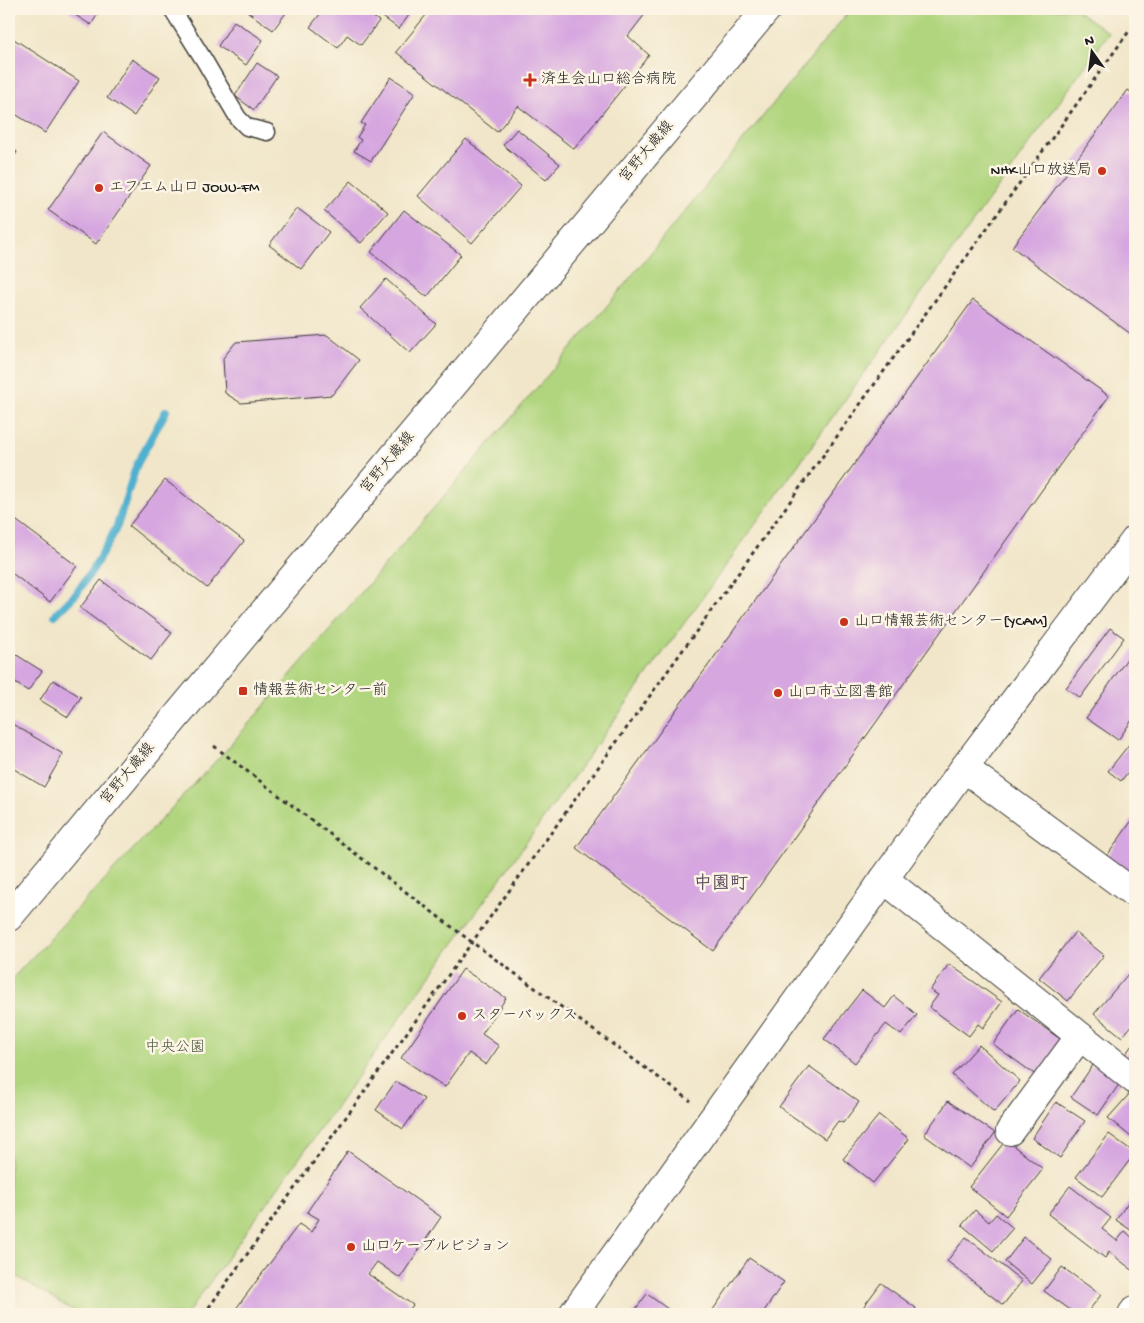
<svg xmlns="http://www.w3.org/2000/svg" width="1144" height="1323" viewBox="0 0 1144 1323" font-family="'Gochi Hand','Klee One',sans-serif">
<rect width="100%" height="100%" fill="#fcf5e5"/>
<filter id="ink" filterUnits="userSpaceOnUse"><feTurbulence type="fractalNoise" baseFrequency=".02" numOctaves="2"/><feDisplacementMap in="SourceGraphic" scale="10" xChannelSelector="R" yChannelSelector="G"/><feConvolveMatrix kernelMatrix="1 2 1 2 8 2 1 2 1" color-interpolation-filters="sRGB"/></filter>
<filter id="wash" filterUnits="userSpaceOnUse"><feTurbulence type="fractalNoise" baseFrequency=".0096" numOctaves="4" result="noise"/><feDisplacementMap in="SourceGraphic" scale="20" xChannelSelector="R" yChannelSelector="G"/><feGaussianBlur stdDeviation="1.12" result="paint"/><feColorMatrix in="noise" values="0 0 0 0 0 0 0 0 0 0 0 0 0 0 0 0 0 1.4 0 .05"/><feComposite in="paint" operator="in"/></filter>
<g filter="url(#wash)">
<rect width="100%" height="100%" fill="#f1e6c9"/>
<path fill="#b0d57e" stroke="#66784d" d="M851,9H1075L1109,33L187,1314H79L9,1272V982L227,749L602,312Z"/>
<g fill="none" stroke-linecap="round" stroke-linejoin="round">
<path stroke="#50b0cf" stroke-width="8" d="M55,615L77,593L94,567L110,540L117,526L137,464L166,411"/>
</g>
<g id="blocks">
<path fill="#d6a6e0" d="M70,9H101L91,25L69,11Z
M250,9H289L273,30L248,12Z
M324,9H362L379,21L361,45L347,35L338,48L310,27Z
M372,9H401L409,15L399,29Z
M431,9H649L628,36L649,55L574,149L518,106L497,132L396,52Z
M234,21L263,40L246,65L218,46Z
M9,36L79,81L45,133L9,110Z
M132,59L160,77L134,116L107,98Z
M257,63L277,76L254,110L235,96Z
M391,77L415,93L371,161L354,151L361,140L357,137L365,125L361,123Z
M1128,90L1135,95V337L1012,247Z
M517,129L560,164L546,180L503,145Z
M103,132L151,166L96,244L48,210Z
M466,139L521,186L472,243L418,196Z
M9,147L17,152L9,164Z
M351,181L388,212L361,243L324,211Z
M297,208L329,232L301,269L269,245Z
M404,210L461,255L427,297L371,252Z
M386,279L436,324L410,353L360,308Z
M973,300L1109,396L713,951L576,848Z
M327,335L359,360L332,395L241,403L225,393L223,358L236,342Z
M165,480L244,541L207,588L129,526Z
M9,515L77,566L50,602L9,571Z
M101,580L172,633L151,660L80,608Z
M1110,628L1124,638L1080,698L1066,688Z
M1135,647V716L1118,740L1086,718Z
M15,654L42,671L28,691L9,679V664Z
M53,680L81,697L68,717L40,700Z
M9,722L63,754L44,787L9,766Z
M1131,742L1135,746V763L1121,781L1108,771Z
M1135,816V883L1102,863Z
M1075,932L1104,955L1068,1001L1039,978Z
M949,964L1002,1002L983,1028L978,1024L969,1036L929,1007L938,995L930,990Z
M463,969L506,998L482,1034L499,1046L486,1065L469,1053L445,1087L401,1058Z
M1128,974L1135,980V1022L1122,1037L1094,1014Z
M862,990L885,1008L894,996L917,1015L901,1035L886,1024L855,1063L824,1039Z
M1018,1009L1063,1041L1037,1076L993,1044Z
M1134,1042L1135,1043V1067L1123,1058Z
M979,1045L1020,1081L994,1112L952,1075Z
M1097,1059L1124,1077L1098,1115L1071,1097Z
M809,1066L859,1102L843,1123L838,1121L825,1139L779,1107Z
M396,1081L424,1099L403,1129L376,1110Z
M1132,1091L1135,1093V1132L1131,1137L1108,1118Z
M948,1101L995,1133L970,1168L924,1135Z
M1056,1102L1085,1121L1060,1158L1032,1138Z
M879,1115L909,1139L873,1183L843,1159Z
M1109,1134L1135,1153L1102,1197L1076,1177Z
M1006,1140L1043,1169L1006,1216L969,1187Z
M348,1151L441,1217L400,1278L377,1262L368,1274L413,1305L406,1314H232L299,1224L311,1232L319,1219L307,1212Z
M1070,1186L1111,1218L1102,1229L1117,1241L1125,1231L1135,1240V1272L1109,1252L1105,1258L1048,1214Z
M1135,1192V1233L1116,1220Z
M975,1210L989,1222L996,1214L1013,1228L993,1251L962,1225Z
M966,1237L1022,1281L1003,1305L947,1261Z
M1024,1237L1052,1259L1032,1284L1005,1262Z
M749,1258L784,1282L762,1314H710Z
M1062,1267L1101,1295L1086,1314H1076L1044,1291Z
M881,1283L916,1308L912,1314H858Z
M647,1294L675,1314H632Z"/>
</g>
</g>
<g filter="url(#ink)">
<use href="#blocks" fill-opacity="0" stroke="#3c3a36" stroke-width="1"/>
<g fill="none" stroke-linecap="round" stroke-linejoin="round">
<g stroke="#3c3a36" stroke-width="19">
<path id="lane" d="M172,9L204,60L238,118L247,127L267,132"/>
</g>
<g stroke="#3c3a36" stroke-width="30">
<path id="street" d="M964,768L1135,894
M884,879L1135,1080
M1010,1131L1080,1036
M1132,1314L1135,1310"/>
</g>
<g stroke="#3c3a36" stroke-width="30">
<path id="secondary" d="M9,917L767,9
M573,1314L884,879L964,768L1135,540"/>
</g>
<path stroke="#3c3a36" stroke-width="3" stroke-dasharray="4 4" stroke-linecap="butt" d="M214,746L473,943L691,1101
M204,1314L1130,30"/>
<use href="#lane" stroke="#fff" stroke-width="16"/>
<use href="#street" stroke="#fff" stroke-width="28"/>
<use href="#secondary" stroke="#fff" stroke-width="28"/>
</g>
</g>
<g fill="#c8321e" stroke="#fcf5e5" stroke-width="2">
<path d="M527.5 72.5h5v5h5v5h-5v5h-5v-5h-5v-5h5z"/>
<circle cx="1102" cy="171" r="5"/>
<circle cx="99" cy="188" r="5"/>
<circle cx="844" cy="622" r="5"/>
<rect x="238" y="686" width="10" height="10" rx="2.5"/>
<circle cx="778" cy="693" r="5"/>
<circle cx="462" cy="1016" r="5"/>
<circle cx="351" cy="1247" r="5"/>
</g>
<g text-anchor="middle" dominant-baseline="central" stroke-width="5" stroke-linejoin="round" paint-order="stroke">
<g font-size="15" fill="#1c1c1c" stroke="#fcf5e5" text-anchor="start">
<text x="541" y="80">済生会山口総合病院</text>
<text x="1092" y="171" text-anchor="end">NHK山口放送局</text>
<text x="109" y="188">エフエム山口 JOUU-FM</text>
<text x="854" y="622">山口情報芸術センター[YCAM]</text>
<text x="253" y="691">情報芸術センター前</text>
<text x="788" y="693">山口市立図書館</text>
<text x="472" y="1016">スターバックス</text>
<text x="361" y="1247">山口ケーブルビジョン</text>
</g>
<g font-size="15" fill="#1c1c1c" stroke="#fcf5e5">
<text transform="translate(647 152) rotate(-50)">宮野大歳線</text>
<text transform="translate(388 463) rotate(-50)">宮野大歳線</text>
<text transform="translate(128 774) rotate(-50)">宮野大歳線</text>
</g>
<g font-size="15" fill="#485439" stroke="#fcf5e5">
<text x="175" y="1048">中央公園</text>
</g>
<g font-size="18" font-weight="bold" fill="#5d4c61" stroke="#fcf5e5">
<text x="721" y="884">中園町</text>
</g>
</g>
<rect width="1144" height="1323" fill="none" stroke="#fcf5e5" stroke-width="30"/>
<g transform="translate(1092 52) rotate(346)" stroke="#fcf5e5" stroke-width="4" paint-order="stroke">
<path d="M0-4L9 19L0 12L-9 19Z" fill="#1c1c1c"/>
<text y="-8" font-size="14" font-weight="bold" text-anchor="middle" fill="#1c1c1c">N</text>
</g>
</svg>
